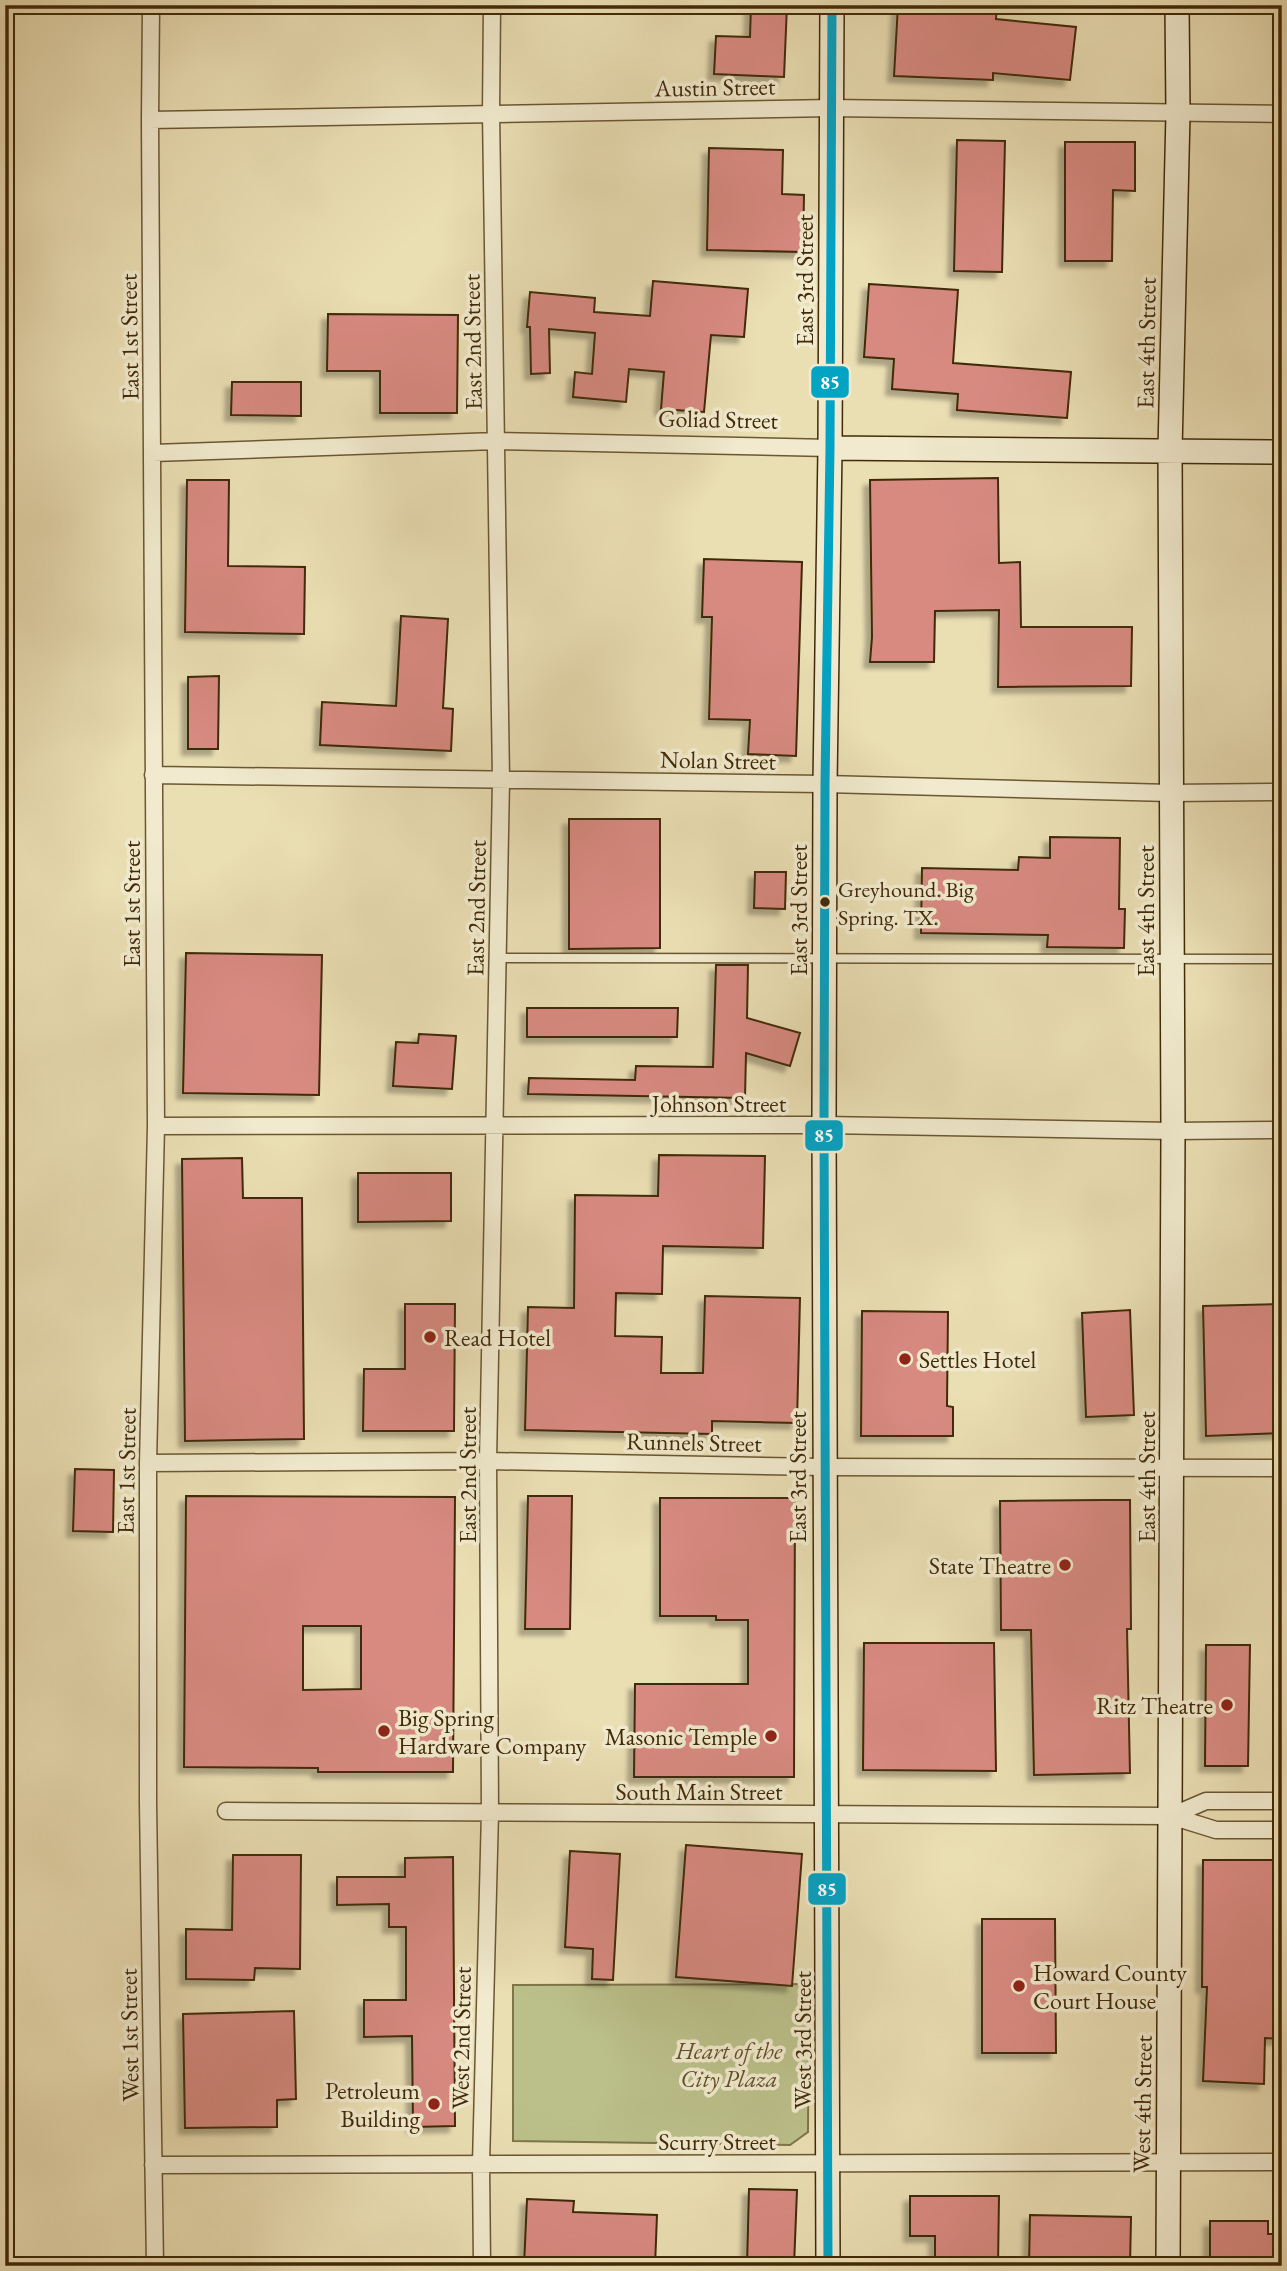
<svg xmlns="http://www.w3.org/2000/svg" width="1287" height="2271" viewBox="0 0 1287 2271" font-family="'EB Garamond',serif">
<defs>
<filter id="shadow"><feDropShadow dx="-6" dy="6" stdDeviation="2" flood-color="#0004"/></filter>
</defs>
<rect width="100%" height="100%" fill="#eadeb3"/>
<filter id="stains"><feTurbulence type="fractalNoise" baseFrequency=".00286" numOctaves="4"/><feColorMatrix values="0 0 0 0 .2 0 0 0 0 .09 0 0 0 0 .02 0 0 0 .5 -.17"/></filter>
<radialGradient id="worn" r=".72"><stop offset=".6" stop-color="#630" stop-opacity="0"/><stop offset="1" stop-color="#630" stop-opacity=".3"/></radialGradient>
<path fill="#bbc08a" stroke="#7e7548" stroke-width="2" d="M809,1984L808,2132L790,2145L513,2141V1985Z"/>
<path fill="#d88a81" stroke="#412a07" stroke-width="2" fill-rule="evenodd" filter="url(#shadow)" d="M751,5H787L784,77L714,74L716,36L750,37Z
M898,5H997L996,19L1076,27L1070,80L993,73V80L894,76Z
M957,140L1005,141L1002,272L954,271Z
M1065,142H1135V191L1113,190L1112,261H1065Z
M709,148L783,150L782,194L804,195L803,252L707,250Z
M653,281L748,289L744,337L711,335L704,412L661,409L664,372L629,369L626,402L573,397L575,372L592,374L595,333L549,329L550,373L531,374L530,327H527L530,292L595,298L594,312L650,316Z
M869,284L958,290L953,363L1071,372L1067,418L957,410L958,394L892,389L894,359L864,357Z
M328,314L458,315L457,413H380V371H327Z
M232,382H301V416L231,415Z
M998,478L999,563L1020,562L1021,627H1132L1131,686L998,687L999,610L935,611L934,662H870L872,637L870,480Z
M187,480H229L228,566L305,567L304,634L185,632Z
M704,559L802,562L796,756L748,754L750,720L709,719L712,617H702Z
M401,616L448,619L443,708L453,709L451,751L320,745L322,702L396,706Z
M219,676L218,749H188V677Z
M569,819H660V948L569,949Z
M1050,837L1120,838L1119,909H1125L1124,948L1047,947L1048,935L921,933L922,868L1018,870L1019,857L1050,858Z
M755,872H786L785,909L754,908Z
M186,953L322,955L319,1095L183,1093Z
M716,965H748L747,1018L800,1033L790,1066L746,1053L745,1098L528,1094L529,1078L635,1080L636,1066L713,1067Z
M527,1008H678L677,1037H527Z
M419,1034L456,1036L452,1089L393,1086L396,1042L418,1043Z
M659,1155L765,1156L763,1248L663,1246L662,1294L616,1293L615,1336L662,1337L661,1373H703L705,1296L800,1298L797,1423L712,1421V1434L525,1430L528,1307L574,1308L575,1195L658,1196Z
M242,1158L243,1198H302L304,1439L185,1441L182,1159Z
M358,1173H451V1221L358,1222Z
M405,1304H455L454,1431H363L364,1369H405Z
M1282,1304V1433L1206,1436L1203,1306Z
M1130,1310L1134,1415L1086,1417L1082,1313Z
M862,1311L948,1312L947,1406L953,1407V1436H861Z
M75,1469L114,1470L113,1532L73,1531Z
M186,1496L455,1497L453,1772H318V1768L184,1767ZM303,1626H361V1689L303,1690Z
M528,1496H572L570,1629H525Z
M660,1498H795L794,1777H634L635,1684H748V1620H716V1616H660Z
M1103,1500H1130L1131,1629H1127L1130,1773L1034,1775L1031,1630H1001L1000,1501Z
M864,1643H994L996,1771L863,1770Z
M1206,1645H1250L1248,1766H1205Z
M686,1845L802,1854L792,1986L676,1977Z
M570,1851L620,1854L613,1980L592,1979L593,1949L565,1947Z
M233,1855H301L300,1969L255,1968L254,1980L186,1979V1929L232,1930Z
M453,1857L455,2126L413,2127L412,2036L364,2037V2000H406V1927H389V1904L337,1905V1877H405V1858Z
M1203,1860H1282V2039L1265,2038L1264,2084L1203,2081L1207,1987H1202Z
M982,1919H1055L1056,2053H982Z
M294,2011L296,2099L277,2100V2127L185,2128L183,2014Z
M749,2189L797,2190L794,2266H747Z
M910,2196H999L998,2266H935V2236H910Z
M527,2199L574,2201L573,2212L657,2215L655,2266H524Z
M1030,2215L1131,2217L1130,2266H1029Z
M1210,2221H1268V2234H1282V2266H1210Z"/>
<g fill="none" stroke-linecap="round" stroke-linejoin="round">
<g stroke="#6b5732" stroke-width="11">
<path id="lane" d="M498,958L1282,959"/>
</g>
<g stroke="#6b5732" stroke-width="19">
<path id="street" d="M151,5L150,120L156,1126L148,1463V1803L155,2266
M150,120L831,108L1282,114
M153,453L496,441L830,448
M153,775L825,784L1170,793L1282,792
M156,1126L824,1125L1173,1131L1282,1130
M148,1463L488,1461L823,1467L1282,1468
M226,1811L1171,1816L1216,1830H1282
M1171,1816L1206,1801H1282
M153,2165L1282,2162
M482,2266L481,2164L490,1812L488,1461L501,780L491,113L492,5"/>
</g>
<g stroke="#412a07" stroke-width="26">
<path id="secondary" d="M830,448L1282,452
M828,2266L824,1125L825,784L830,448L832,5
M1168,2266L1173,1131L1170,450L1178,114L1177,5"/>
</g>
<use href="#lane" stroke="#f1eace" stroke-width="8"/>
<use href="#street" stroke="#f1eace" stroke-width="16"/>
<use href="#secondary" stroke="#f1eace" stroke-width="23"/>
<g stroke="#f1eace" stroke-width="14">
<path id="bus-1" d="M828,2266L824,1125L825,784L830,448L832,5"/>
</g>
<use href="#bus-1" stroke="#03a3c4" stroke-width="9"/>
</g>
<circle fill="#412a07" stroke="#f1eace" stroke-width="2.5" cx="825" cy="902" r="6"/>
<g fill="#8f2418" stroke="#f1eace" stroke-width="2.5">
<circle cx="430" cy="1337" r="7"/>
<circle cx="905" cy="1359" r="7"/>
<circle cx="1065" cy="1565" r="7"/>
<circle cx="1227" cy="1705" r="7"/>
<circle cx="384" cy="1731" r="7"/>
<circle cx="771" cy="1736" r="7"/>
<circle cx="1019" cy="1986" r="7"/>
<circle cx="434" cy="2104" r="7"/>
</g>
<g text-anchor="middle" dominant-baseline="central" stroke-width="7" stroke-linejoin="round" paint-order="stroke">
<g font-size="22" fill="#412a07" stroke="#f1eace" text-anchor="start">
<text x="838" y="889">Greyhound. Big<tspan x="838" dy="28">Spring. TX.</tspan></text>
</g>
<g font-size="24" fill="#412a07" stroke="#f1eace">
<text transform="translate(715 87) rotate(-1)">Austin Street</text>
<text transform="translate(804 280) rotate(-90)">East 3rd Street</text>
<text transform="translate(129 337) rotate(-91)">East 1st Street</text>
<text transform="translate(472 342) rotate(-91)">East 2nd Street</text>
<text transform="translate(1146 343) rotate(-89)">East 4th Street</text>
<text transform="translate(718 419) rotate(1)">Goliad Street</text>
<text transform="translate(718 760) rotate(1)">Nolan Street</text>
<text transform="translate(131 904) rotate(-90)">East 1st Street</text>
<text transform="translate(476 908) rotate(-89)">East 2nd Street</text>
<text transform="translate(798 910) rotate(-90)">East 3rd Street</text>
<text transform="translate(1145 911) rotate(-90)">East 4th Street</text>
<text x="719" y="1103">Johnson Street</text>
<text transform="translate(694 1442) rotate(1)">Runnels Street</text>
<text transform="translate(126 1471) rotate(-89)">East 1st Street</text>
<text transform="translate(467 1475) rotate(-90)">East 2nd Street</text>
<text transform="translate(797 1477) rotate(-90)">East 3rd Street</text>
<text transform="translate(1146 1477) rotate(-90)">East 4th Street</text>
<text x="699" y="1791">South Main Street</text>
<text transform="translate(129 2035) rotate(-91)">West 1st Street</text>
<text transform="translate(461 2038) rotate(-89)">West 2nd Street</text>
<text transform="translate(802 2040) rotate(-90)">West 3rd Street</text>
<text transform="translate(1142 2104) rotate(-89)">West 4th Street</text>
<text x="717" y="2141">Scurry Street</text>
</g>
<g font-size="24" fill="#412a07" stroke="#f1eace" text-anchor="start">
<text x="444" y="1337">Read Hotel</text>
<text x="919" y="1359">Settles Hotel</text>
<text x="1051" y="1565" text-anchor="end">State Theatre</text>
<text x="1213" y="1705" text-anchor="end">Ritz Theatre</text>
<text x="398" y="1717">Big Spring<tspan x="398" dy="28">Hardware Company</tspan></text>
<text x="757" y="1736" text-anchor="end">Masonic Temple</text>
<text x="1033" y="1972">Howard County<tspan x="1033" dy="28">Court House</tspan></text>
<text x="420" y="2090" text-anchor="end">Petroleum<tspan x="420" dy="28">Building</tspan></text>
</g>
<g font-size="24" font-style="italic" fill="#605028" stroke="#f1eace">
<text x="729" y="2050">Heart of the<tspan x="729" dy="28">City Plaza</tspan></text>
</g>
</g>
<g stroke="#f1eace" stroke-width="2.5">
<rect x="810" y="365" width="40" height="34" rx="7" fill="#03a3c4"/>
<rect x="804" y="1119" width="40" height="33" rx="7" fill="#03a3c4"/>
<rect x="807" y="1872" width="40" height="34" rx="7" fill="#03a3c4"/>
</g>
<g font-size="19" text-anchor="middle" font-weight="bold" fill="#fff">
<text x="830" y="389">85</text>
<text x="824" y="1142">85</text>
<text x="827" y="1896">85</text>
</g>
<rect width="1287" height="2271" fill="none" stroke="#eadeb3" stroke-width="28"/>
<rect x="7" y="7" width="1273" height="2257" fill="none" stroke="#412a07" stroke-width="3.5"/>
<rect x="14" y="14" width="1259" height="2243" fill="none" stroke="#412a07" stroke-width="2"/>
<rect width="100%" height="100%" filter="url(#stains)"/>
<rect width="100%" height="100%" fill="url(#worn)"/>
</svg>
